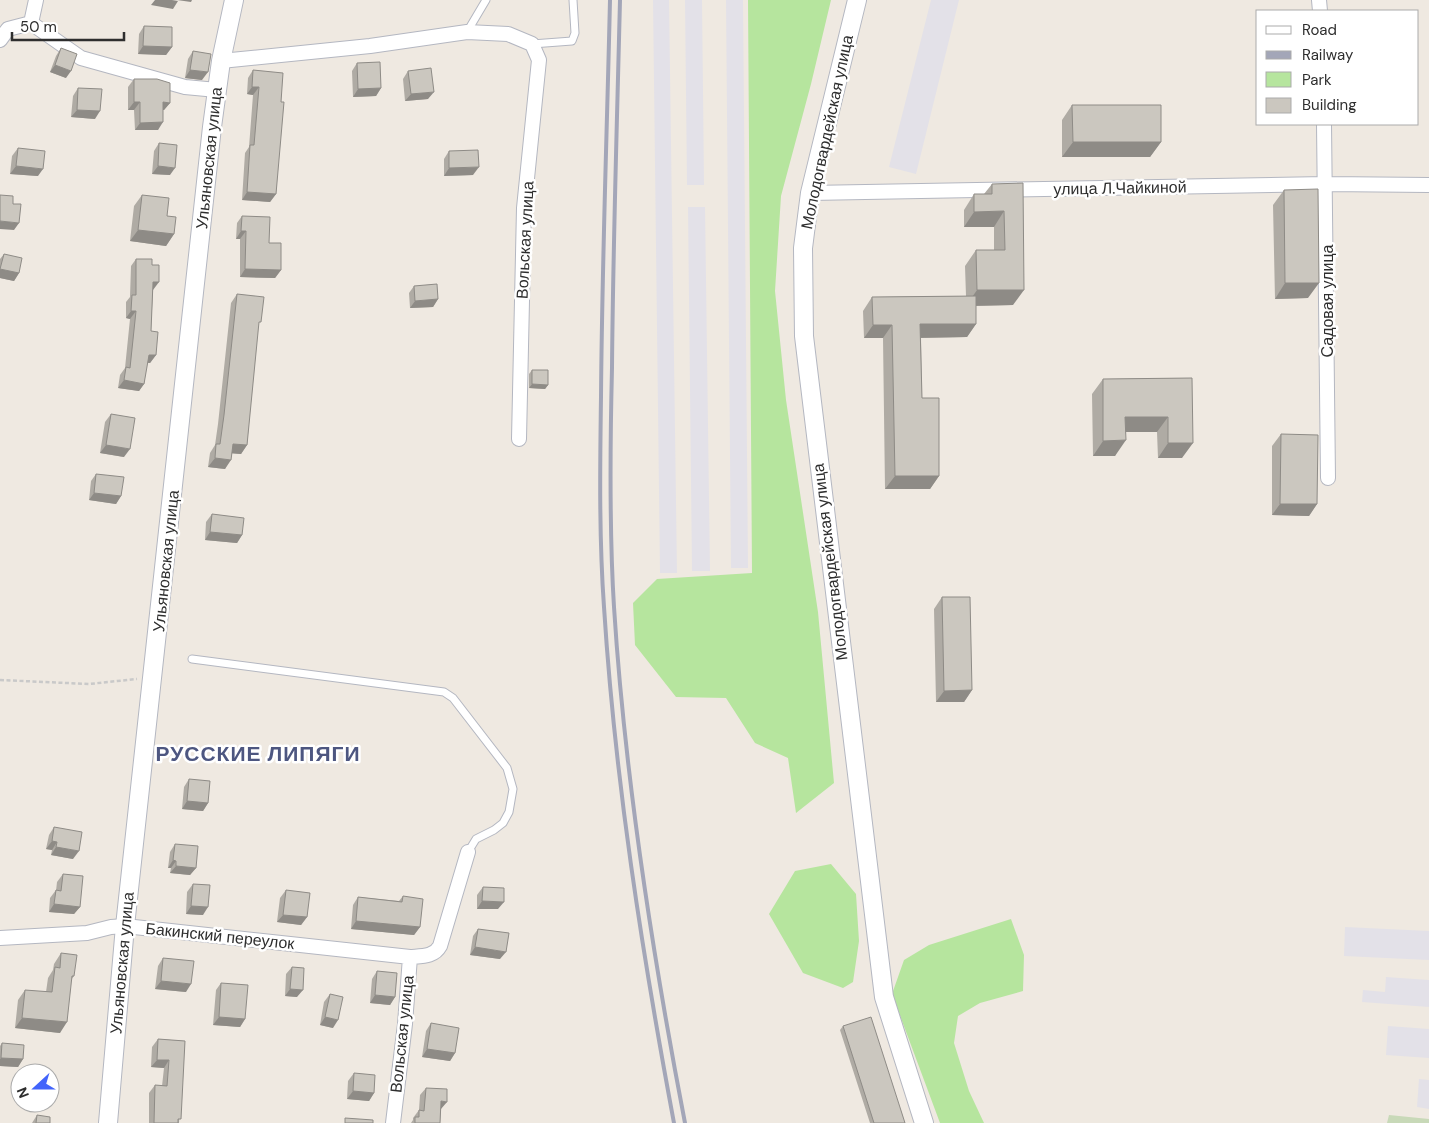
<svg xmlns="http://www.w3.org/2000/svg" width="1429" height="1123" viewBox="0 0 1429 1123" font-family="'DM Sans',sans-serif">
<rect width="100%" height="100%" fill="#efe9e1"/>
<path fill="#e3e1e8" d="M653,0H669L677,573H660Z
M685,0H702L704,185H687Z
M726,0H743L748,568H731Z
M931,0H959L916,174L889,167Z
M688,207H705L710,571H692Z
M1345,927L1429,931V960L1344,956Z
M1386,977L1429,980V1007L1362,1002L1363,990L1385,992Z
M1388,1026L1429,1029V1058L1386,1055Z
M1419,1079L1429,1080V1109L1417,1107Z"/>
<path fill="#b6e59e" d="M748,0H831L811,84L781,196L775,291L786,400L818,612L834,783L796,813L788,758L755,743L726,698L676,697L635,645L633,603L657,579L752,573Z
M831,864L856,894L859,941L853,982L843,988L803,973L769,914L795,871Z
M1011,919L1024,955L1023,991L980,1003L958,1016L954,1043L969,1091L984,1123H940L892,994L904,960L929,945Z"/>
<path fill="#c8d9b8" d="M1389,1115L1429,1119V1123H1387Z"/>
<g fill="none" stroke-linecap="round" stroke-linejoin="round">
<g stroke="#b4b7c1" stroke-width="9">
<path id="service" d="M467,32L486,0
M532,44L572,41L575,33L573,0
M192,659L444,692L453,698L507,768L513,789L509,812L503,823L494,830L476,839L468,852"/>
</g>
<g stroke="#b4b7c1" stroke-width="16">
<path id="minor" d="M1319,0L1320,11
M31,23L81,58L185,87L217,90
M0,40L8,29L31,23L36,0
M221,61L370,46L467,32L508,34L532,44L539,60L524,208L519,439
M1324,124L1328,478
M810,193L1326,184L1429,185
M0,938L87,933L111,927L125,926L410,957
M393,1123L405,1024L410,957C422,956 434,957 440,946L468,852"/>
</g>
<g stroke="#b4b7c1" stroke-width="20">
<path id="tertiary" d="M857,0L810,193L803,248L804,336L884,997L924,1123
M108,1123L125,926L212,127L221,61L234,0"/>
</g>
<path stroke="#c9c9c9" stroke-width="2.5" stroke-dasharray="4 2.5" stroke-linecap="butt" d="M0,680L89,684L137,679"/>
<use href="#service" stroke="#fff" stroke-width="7"/>
<use href="#minor" stroke="#fff" stroke-width="14"/>
<use href="#tertiary" stroke="#fff" stroke-width="18"/>
<path stroke="#a3a6b8" stroke-width="4" d="M610,0C607,132 602,264 601,397C600,466 599,537 604,607C615,780 642,952 674,1123
M620,0C617,123 613,246 612,368C610,448 609,527 614,607C625,780 652,952 685,1123"/>
</g>
<path fill="#afaba4" d="M144,26L172,47L166,55L138,54L139,34Z
M61,48L66,78L50,72L56,56Z
M193,51L202,80L185,78L188,59Z
M357,63L381,88L376,96L353,97L352,71Z
M253,70L281,102L276,194L270,202L242,200L245,153L249,147L253,95L247,94L248,78Z
M408,71L428,99L405,101L403,79Z
M134,79L170,103L164,110H163L158,130H135L134,110H128V87Z
M78,88L95,119L71,117L73,96Z
M1072,105L1161,142L1150,157H1062V120Z
M159,143L170,175L152,174L154,151Z
M18,148L38,176L10,174L12,156Z
M449,151L473,175L444,176V159Z
M1023,183L1013,305L976,306V324L967,337L921,338L922,398L939,476L930,489H885L883,338H864L863,311L872,297L966,296L965,266L976,250H994V227H964V210L974,194H984L992,184Z
M1284,190L1308,298L1275,299L1273,205Z
M142,195L167,216L174,234L166,246L130,241L134,206Z
M242,216L269,243L281,270L275,278L240,277V239H236L237,223Z
M4,254L19,273L14,281L0,278V259Z
M136,259L153,290L151,331L156,355L150,363H147L144,384L139,391L118,388L120,375L125,368L130,319L126,318V302L130,297L131,266Z
M414,286L438,299L433,307L410,308L409,293Z
M237,294L258,325L247,445L241,454L232,453L225,469L208,467L210,453L215,445L218,424L231,303Z
M532,370L548,385L545,389L529,388V374Z
M1192,378L1182,458H1158L1157,432H1126L1115,456H1093L1092,394L1103,379Z
M111,414L124,457L100,453L105,422Z
M1281,434L1317,504L1309,516L1272,515V446Z
M96,474L121,496L116,504L89,500L91,481Z
M212,514L242,535L237,543L205,540L206,522Z
M942,597L972,690L964,702H936L934,609Z
M189,779L208,803L203,811L182,809L184,787Z
M54,827L73,859L51,855L52,850L46,849L49,835Z
M175,844L196,868L190,875L170,873L171,868H168L170,852Z
M63,874L80,907L74,914L49,912L50,898L56,890V891L57,882Z
M193,884L203,915L186,914L187,892Z
M483,887L498,909H477V895Z
M286,890L307,917L301,925L277,922L280,898Z
M403,896L420,927L414,935L351,929L353,905L358,897L399,901Z
M478,929L500,959L470,955L473,936Z
M61,953L74,976L71,980L60,1033L15,1028L18,1000L25,990L46,992L48,978L53,970L54,964Z
M163,958L186,992L155,989L158,966Z
M292,967L297,997L285,996L286,974Z
M377,971L395,997L390,1005L370,1003L372,979Z
M221,983L245,1019L240,1027L213,1025L216,990Z
M330,994L333,1028L320,1025L324,1002Z
M431,1023L455,1053L450,1061L422,1057L426,1031Z
M843,1026L905,1123H870L840,1030Z
M158,1039L185,1041L179,1123H149V1093L155,1085L162,1086L164,1068L151,1067L152,1047Z
M2,1043L23,1059L18,1067L0,1066V1046Z
M354,1073L374,1093L369,1101L347,1099L348,1081Z
M426,1088L441,1109L440,1123H411L413,1120V1118L419,1110L420,1095Z
M37,1115L50,1123H32Z"/>
<path fill="#8e8b86" d="M155,0H172L178,1L173,9L151,5Z
M177,0H192L191,2Z
M143,46L172,47L166,55L138,54Z
M55,65L71,71L66,78L50,72Z
M190,70L208,72L202,80L185,78Z
M252,87H259L253,95L247,94Z
M381,88L376,96L353,97L358,89Z
M434,92L428,99L405,101L411,94Z
M134,102H140L134,110H128Z
M163,102L170,103L164,110H158Z
M77,110L100,111L95,119L71,117Z
M163,122L158,130H135L140,123Z
M1073,142H1161L1150,157H1062Z
M16,166L43,169L38,176L10,174Z
M158,166L175,168L170,175L152,174Z
M479,167L473,175L444,176L449,168Z
M247,192L276,194L270,202L242,200Z
M1004,211L994,227H964L974,212Z
M0,221L19,223L14,230L0,229Z
M138,230L174,234L166,246L130,241Z
M241,231H246L240,239H236Z
M0,269L19,273L14,281L0,278Z
M245,269L281,270L275,278L240,277Z
M153,282H159L153,290Z
M1285,283H1319L1308,298L1275,299Z
M977,290H1024L1013,305L966,306Z
M438,299L433,307L410,308L415,301Z
M131,311H136L130,319L126,318Z
M920,324H976L967,337L911,338Z
M873,325H892L883,338H864Z
M149,355H156L150,363L143,362Z
M124,380L144,384L139,391L118,388Z
M532,384L548,385L545,389L529,388Z
M1125,417H1168L1157,432H1115Z
M1126,440L1115,456H1093L1103,441Z
M1168,443H1193L1182,458H1158Z
M233,444L247,445L241,454L226,453Z
M106,445L130,449L124,457L100,453Z
M215,458L231,460L225,469L208,467Z
M895,476H939L930,489H885Z
M94,493L121,496L116,504L89,500Z
M1280,504H1317L1309,516L1272,515Z
M210,532L242,535L237,543L205,540Z
M972,690L964,702H936L944,691Z
M187,801L208,803L203,811L182,809Z
M52,841L57,842L52,850L46,849Z
M56,847L79,851L73,859L51,855Z
M173,860L176,861L171,868H168Z
M176,866L196,868L190,875L170,873Z
M482,901L504,902L498,909H477Z
M54,904L80,907L74,914L49,912Z
M191,906L208,907L203,915L186,914Z
M283,915L307,917L301,925L277,922Z
M356,921L420,927L414,935L351,929Z
M475,947L506,952L500,959L470,955Z
M161,981L191,984L186,992L155,989Z
M290,989L303,990L297,997L285,996Z
M375,995L395,997L390,1005L370,1003Z
M219,1017L245,1019L240,1027L213,1025Z
M325,1017L338,1020L333,1028L320,1025Z
M22,1018L67,1022L60,1033L15,1028Z
M427,1049L455,1053L450,1061L422,1057Z
M1,1058L23,1059L18,1067L0,1066V1059Z
M157,1060H169L164,1068L151,1067Z
M353,1091L374,1093L369,1101L347,1099Z
M441,1101L447,1102L441,1109Z"/>
<path fill="#cbc7bf" stroke="#8e8b86" d="M144,26L172,27V47L143,46Z
M61,48L77,54L71,71L55,65Z
M193,51L211,54L208,72L190,70Z
M380,62L381,88L358,89L357,63Z
M431,68L434,92L411,94L408,71Z
M253,70L283,73L281,102H284L276,194L247,192L250,145H254L259,87H252Z
M134,79H157L170,83V103L163,102V122L140,123V102H134Z
M78,88L102,89L100,111L77,110Z
M1072,105H1161V142H1073Z
M159,143L177,145L175,168L158,166Z
M18,148L45,151L43,169L16,166Z
M478,150L479,167L449,168V151Z
M1023,183L1024,290H977L976,250H1005L1004,211L974,212V194H992V184Z
M1318,189L1319,283H1285L1284,190Z
M0,195L13,196V204H21L19,223L0,221Z
M142,195L169,198L167,216L176,217L174,234L138,230Z
M242,216L270,217L269,243H281V270L245,269L246,231H241Z
M4,254L22,258L19,273L0,269Z
M136,259H152V265H159V282H153L151,331L158,332L156,355H149L144,384L124,380L126,367L130,368L136,311H131L132,295H136Z
M437,284L438,299L415,301L414,286Z
M237,294L264,297L261,322H259L247,445L233,444L231,460L215,458L216,444H220L224,415Z
M976,296V324H920L922,398H939V476H895L892,325H873L872,297Z
M532,370H548V385L532,384Z
M1192,378L1193,443H1168V417H1125L1126,440L1103,441V379Z
M111,414L135,418L130,449L106,445Z
M1281,434L1318,435L1317,504H1280Z
M96,474L124,477L121,496L94,493Z
M212,514L244,518L242,535L210,532Z
M942,597H970L972,690L944,691Z
M189,779L210,781L208,803L187,801Z
M54,827L82,832L79,851L56,847L57,842L52,841Z
M175,844L198,846L196,868L176,866V861L173,860Z
M63,874L83,876L80,907L54,904L56,890L61,891Z
M193,884L210,885L208,907L191,906Z
M483,887L504,888V902L482,901Z
M286,890L310,893L307,917L283,915Z
M403,896L423,899L420,927L356,921L358,897L402,902Z
M478,929L509,933L506,952L475,947Z
M61,953L77,955L74,976H72L67,1022L22,1018L25,990L52,992L55,967L60,968Z
M163,958L194,961L191,984L161,981Z
M292,967L304,968L303,990L290,989Z
M377,971L397,973L395,997L375,995Z
M221,983L248,985L245,1019L219,1017Z
M330,994L343,997L338,1020L325,1017Z
M871,1017L905,1123H874L843,1026Z
M431,1023L459,1028L455,1053L427,1049Z
M158,1039L185,1041L181,1119H178V1123H154L155,1085L167,1086L169,1060H157Z
M2,1043L24,1045L23,1059L1,1058Z
M354,1073L375,1075L374,1093L353,1091Z
M426,1088L447,1089V1102L441,1101L440,1123H415V1117H419V1110L424,1111Z
M37,1115L50,1117V1123H36Z
M345,1118L373,1120V1123H345Z"/>
<g text-anchor="middle" dominant-baseline="central" stroke-width="5" stroke-linejoin="round" paint-order="stroke">
<g font-size="16" fill="#2e2e2e" stroke="#fff">
<text transform="translate(827 132) rotate(-78)">Молодогвардейская улица</text>
<text transform="translate(209 158) rotate(-84)">Ульяновская улица</text>
<text transform="translate(1120 188) rotate(-1)">улица Л.Чайкиной</text>
<text transform="translate(525 240) rotate(-87)">Вольская улица</text>
<text transform="translate(1327 301) rotate(-90)">Садовая улица</text>
<text transform="translate(166 561) rotate(-84)">Ульяновская улица</text>
<text transform="translate(830 562) rotate(-97)">Молодогвардейская улица</text>
<text transform="translate(220 936) rotate(6)">Бакинский переулок</text>
<text transform="translate(122 963) rotate(-85)">Ульяновская улица</text>
<text transform="translate(402 1034) rotate(-84)">Вольская улица</text>
</g>
<g font-size="21" font-weight="bold" letter-spacing="1" fill="#4d5680" stroke="#fff">
<text x="258" y="754">РУССКИЕ ЛИПЯГИ</text>
</g>
</g>
<rect x="1256" y="10" width="162" height="115" fill="#ffffff" stroke="#ababab"/>
<rect x="1266" y="26" width="25" height="8" fill="#ffffff" stroke="#ababab"/>
<text x="1302" y="35" font-size="15" fill="#2e2e2e">Road</text>
<rect x="1266" y="51" width="25" height="8" fill="#a3a6b8" stroke="#ababab"/>
<text x="1302" y="60" font-size="15" fill="#2e2e2e">Railway</text>
<rect x="1266" y="72" width="25" height="15" fill="#b6e59e" stroke="#ababab"/>
<text x="1302" y="85" font-size="15" fill="#2e2e2e">Park</text>
<rect x="1266" y="98" width="25" height="15" fill="#cbc7bf" stroke="#ababab"/>
<text x="1302" y="110" font-size="15" fill="#2e2e2e">Building</text>
<g transform="translate(35 1088) rotate(249)"><circle r="24" fill="#ffffff" stroke="#ababab"/>
<path d="M0-4L9 19L0 12L-9 19Z" fill="#4264fb"/>
<text y="-8" font-size="14" font-weight="bold" text-anchor="middle" fill="#2e2e2e">N</text>
</g>
<path d="M12 32v8h112v-8" fill="none" stroke="#2e2e2e" stroke-width="2.5"/>
<text x="20" y="32" font-size="15" fill="#2e2e2e" stroke="#ffffff" stroke-width="4" paint-order="stroke">50 m</text>
</svg>
